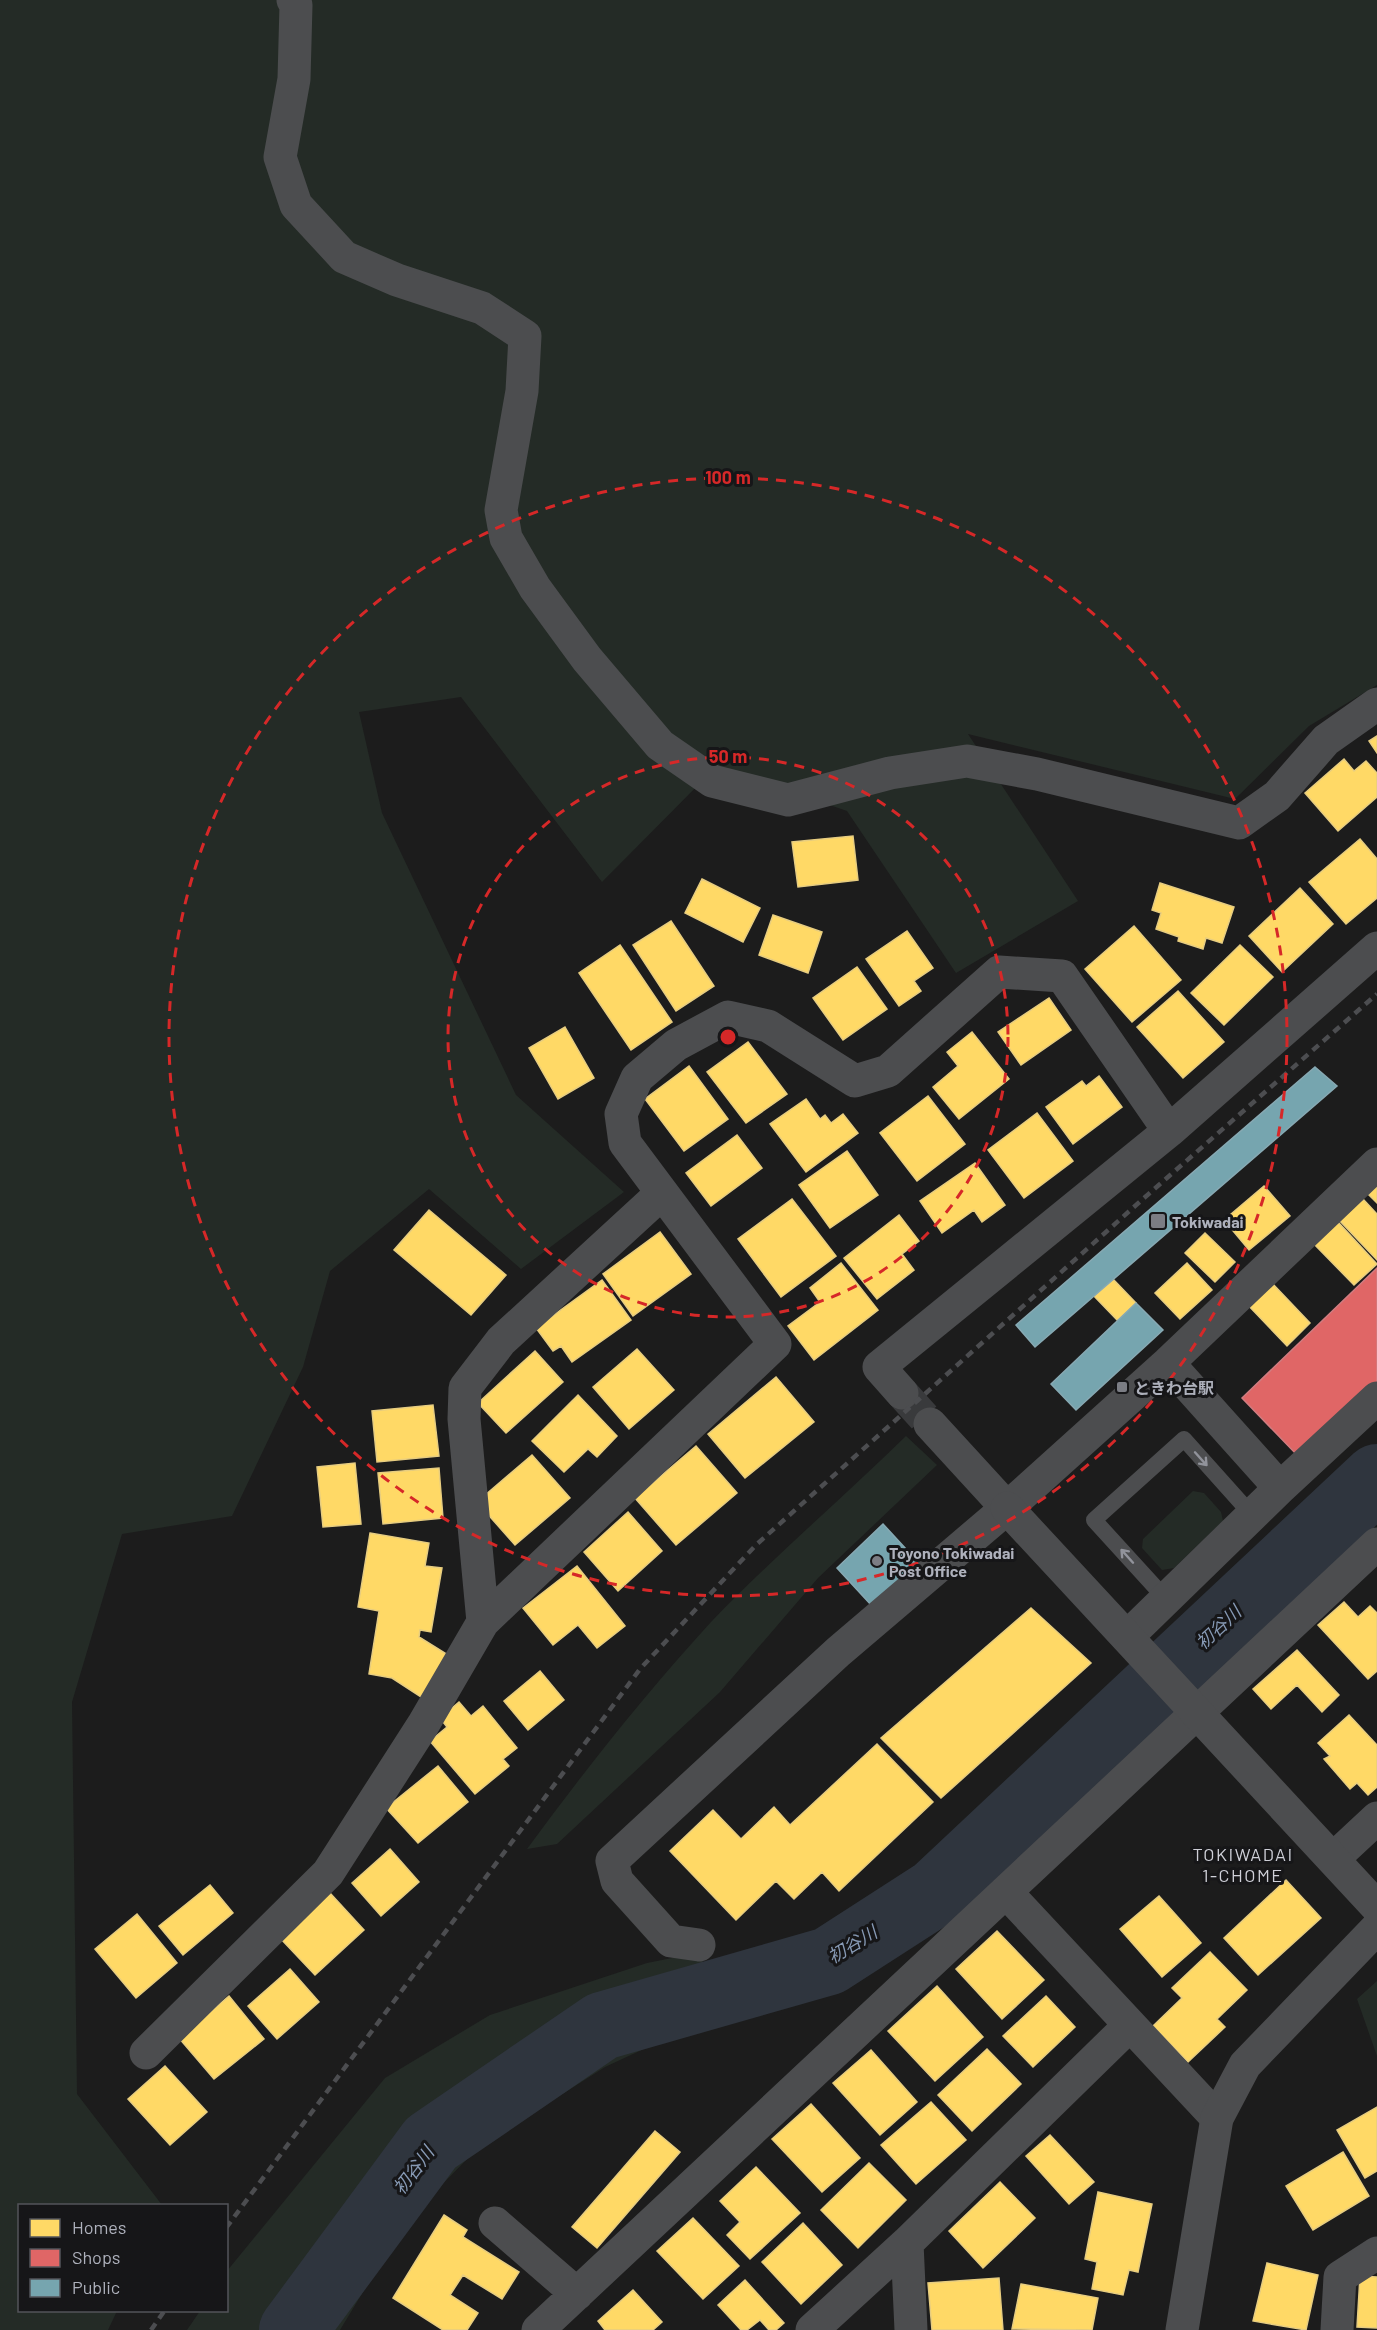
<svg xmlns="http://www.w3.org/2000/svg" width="1377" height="2330" viewBox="0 0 1377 2330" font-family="Barlow,'Noto Sans JP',sans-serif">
<rect width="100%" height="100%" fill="#1c1c1c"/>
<path fill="#242b26" d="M0,0H1377V685L1309,726L1235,799L968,734L1078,901L956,973L847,811L717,766L602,882L461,697L359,712L382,813L516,1095L624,1192L521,1269L429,1189L330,1271L303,1367L232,1516L122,1534L72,1702L77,2094L162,2205L20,2206V2310L117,2311L108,2330H0Z
M906,1436L937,1465L818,1578L720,1692L557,1844L527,1849C585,1770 645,1694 711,1622C773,1557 842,1499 906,1436Z
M1193,1491L1204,1493L1221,1512L1223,1521L1174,1568L1162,1570L1142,1548L1143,1539Z
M697,1953L741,2014L676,2034L605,2067L479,2147L406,2221L340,2330H187L200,2311L226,2310L227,2271L385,2078L490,2015L647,1963Z
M1377,1981V2056L1357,1999Z"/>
<path fill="#ffd966" stroke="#e7cd80" stroke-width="1.5" d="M1377,736V753L1369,741Z
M1344,759L1354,771L1366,761L1377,773V797L1338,831L1305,793Z
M853,836L858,880L798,887L792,842Z
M1360,839L1377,859V898L1346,924L1309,882Z
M702,879L760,908L743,942L685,913Z
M1160,883L1234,907L1222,943L1206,938L1203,949L1178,941L1179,937L1156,929L1161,913L1152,910Z
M1300,888L1333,924L1282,972L1249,936Z
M773,915L822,932L808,973L759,955Z
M671,921L714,986L676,1011L633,945Z
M1134,926L1181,980L1132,1022L1085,969Z
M907,931L933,968L914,981L921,991L899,1006L866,959Z
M620,945L672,1022L631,1050L579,973Z
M1240,945L1273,977L1224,1025L1191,993Z
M857,967L887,1009L843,1040L813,998Z
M1178,991L1224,1042L1183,1078L1137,1027Z
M1049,998L1071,1030L1021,1065L998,1032Z
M565,1027L594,1078L558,1099L529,1048Z
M972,1032L1009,1079L959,1119L933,1087L958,1066L947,1052Z
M748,1042L787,1094L746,1123L707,1072Z
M689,1066L728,1119L684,1151L645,1099Z
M1099,1076L1122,1107L1073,1144L1046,1107L1082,1081L1086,1086Z
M928,1096L965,1144L917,1181L880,1133Z
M806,1099L820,1119L825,1115L831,1123L843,1114L858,1133L806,1172L770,1124Z
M1037,1113L1073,1161L1024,1198L988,1150Z
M737,1135L762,1168L711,1206L686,1173Z
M847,1151L878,1195L830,1228L799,1185Z
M975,1163L1005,1205L982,1222L974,1210L942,1233L920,1201Z
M1377,1185V1203L1368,1194Z
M1264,1186L1290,1216L1249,1250L1224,1220Z
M792,1199L836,1256L781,1297L738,1239Z
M1363,1199L1377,1214V1260L1339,1220Z
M429,1210L506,1275L471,1315L394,1250Z
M899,1215L919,1241L902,1254L914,1270L877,1299L844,1258Z
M1338,1222L1377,1264L1354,1285L1314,1244Z
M660,1232L691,1274L633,1316L603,1274Z
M1205,1233L1235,1262L1215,1282L1185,1253Z
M841,1263L878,1310L814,1360L788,1326L820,1302L810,1288Z
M1187,1263L1212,1290L1180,1319L1155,1293Z
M1112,1278L1136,1303L1118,1321L1093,1295Z
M602,1280L631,1320L572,1362L561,1346L553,1351L536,1328Z
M1271,1282L1310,1323L1287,1346L1247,1304Z
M637,1349L674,1390L629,1429L593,1387Z
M535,1351L563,1382L506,1433L478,1403Z
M776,1377L814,1422L745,1478L708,1434Z
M578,1395L617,1436L597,1457L588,1449L564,1472L532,1441Z
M433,1405L439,1456L377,1462L372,1411Z
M696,1446L737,1493L676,1545L635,1498Z
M532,1455L570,1498L515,1545L477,1502Z
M355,1463L361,1524L323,1527L317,1467Z
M439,1468L443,1518L383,1524L378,1473Z
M628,1512L662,1551L618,1591L584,1552Z
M370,1533L429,1543L425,1566L442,1568L431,1632L420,1630L419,1637L448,1655L421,1697L392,1678L369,1674L379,1611L358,1607Z
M577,1566L625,1626L597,1648L578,1625L553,1645L523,1608Z
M1344,1602L1358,1617L1370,1606L1377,1613V1671L1368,1679L1318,1625Z
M1031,1608L1091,1663L941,1798L881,1738Z
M1297,1650L1339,1695L1322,1712L1297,1685L1271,1709L1253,1689Z
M540,1671L564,1700L528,1730L504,1701Z
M459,1702L471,1716L483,1706L517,1748L503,1759L509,1766L475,1794L430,1741L447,1727L440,1718Z
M1349,1715L1377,1745V1787L1368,1795L1357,1783L1350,1789L1324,1759L1330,1756L1318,1743Z
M877,1744L933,1802L839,1891L822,1872L794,1899L776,1881L736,1920L670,1851L713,1810L741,1839L774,1807L790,1825Z
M438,1766L468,1802L418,1843L386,1808Z
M390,1849L419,1882L381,1916L352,1883Z
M1286,1880L1321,1918L1258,1975L1224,1938Z
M210,1885L233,1913L183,1955L159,1926Z
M330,1893L364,1930L315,1975L281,1939Z
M1159,1896L1201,1943L1162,1977L1120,1929Z
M137,1914L177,1963L136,1998L95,1949Z
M997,1931L1044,1980L1002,2019L956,1969Z
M1210,1952L1247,1990L1217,2019L1225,2027L1188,2062L1153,2026L1182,1998L1172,1988Z
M290,1969L319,2002L277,2039L248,2006Z
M937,1986L983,2037L935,2081L888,2031Z
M229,1996L264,2039L214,2079L179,2038Z
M1046,1996L1075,2027L1033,2067L1003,2036Z
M987,2049L1021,2084L972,2131L938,2095Z
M871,2050L917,2102L880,2135L833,2083Z
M165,2066L207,2112L170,2145L128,2099Z
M931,2102L966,2140L916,2184L881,2145Z
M811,2104L860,2158L822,2192L772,2139Z
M1377,2107V2171L1365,2178L1337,2130Z
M655,2131L680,2152L597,2248L572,2227Z
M1050,2135L1094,2182L1069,2204L1026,2156Z
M1343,2152L1369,2196L1313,2230L1286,2186Z
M869,2163L906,2200L858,2248L821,2210Z
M756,2167L800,2213L750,2259L727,2235L740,2222L720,2201Z
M1000,2182L1035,2218L983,2268L949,2231Z
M1098,2192L1152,2204L1138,2272L1129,2270L1123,2295L1092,2289L1097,2262L1085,2259Z
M444,2215L467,2230L463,2237L519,2272L502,2299L463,2275L450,2295L478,2313L467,2330H443L393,2298Z
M693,2218L739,2266L703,2299L657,2251Z
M803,2223L842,2265L801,2304L762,2262Z
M1267,2263L1318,2275L1306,2330L1253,2321Z
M1360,2276L1377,2277V2328L1357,2327Z
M999,2278L1003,2330H932L928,2283Z
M745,2280L784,2323L776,2330H769L760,2320L747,2330H741L718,2305Z
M1021,2284L1098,2298L1092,2330L1012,2329Z
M633,2290L662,2322L653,2330H605L598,2321Z"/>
<path fill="#e06666" stroke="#d17c80" stroke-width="1.5" d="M1377,1268V1382L1299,1457L1242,1398Z"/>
<path fill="#76a5af" stroke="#87a9b3" stroke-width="1.5" d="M1315,1067L1337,1086L1035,1347L1016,1325Z
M1136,1303L1163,1330L1076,1410L1051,1384Z
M883,1524L918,1562L872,1606L837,1568Z"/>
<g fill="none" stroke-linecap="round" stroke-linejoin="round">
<path stroke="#2f353e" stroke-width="68" d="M293,2330L431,2143L602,2026L829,1961L936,1892L1377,1478"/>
<path stroke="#393a3c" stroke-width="33" stroke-dasharray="33 16" stroke-linecap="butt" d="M902,1393L930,1424"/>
<path stroke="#4c4d4f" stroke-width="16" d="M1166,1599L1094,1520L1184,1439L1252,1515"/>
<path stroke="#4c4d4f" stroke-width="33" d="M293,0L296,5L294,79L280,157L296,205L344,257L397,280L482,308L525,336L522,391L501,510L506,538L535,588L587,659L660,745L712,781L788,800L890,773L967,761L1037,774L1239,823L1277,796L1326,740L1377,704
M1168,1363L1280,1488
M902,1393L879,1367L1169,1131L1377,948
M930,1424L1007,1508
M483,1622L775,1344L625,1143L621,1114L637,1078L676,1045L728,1017L768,1026L855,1081L888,1071L999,972L1062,976L1169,1131
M1127,1637L1280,1488L1377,1398
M1333,1859L1377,1818
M1006,1892L1217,2118
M699,1945L671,1941L617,1881L612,1861L838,1652L1007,1508L1168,1363L1377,1164
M146,2053L328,1873L423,1725L483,1622L464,1419L465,1388L501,1341L661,1194
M495,2223L577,2294
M907,2243L911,2330
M538,2330L1377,1544
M812,2330L907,2243L1129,2026
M1337,2330L1340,2277L1377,2253"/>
<path stroke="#4c4d4f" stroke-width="33" d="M1007,1508L1377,1907
M1182,2330L1217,2118L1245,2065L1377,1928"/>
<path stroke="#4c4d50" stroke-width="4.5" stroke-dasharray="8 6" stroke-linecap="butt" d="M226,2228L640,1669L756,1545L1144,1198L1377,994
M151,2330L165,2310"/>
</g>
<defs><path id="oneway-shaft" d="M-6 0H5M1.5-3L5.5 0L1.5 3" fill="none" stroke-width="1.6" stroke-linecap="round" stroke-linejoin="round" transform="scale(1.5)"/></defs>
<g stroke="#91939b">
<use href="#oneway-shaft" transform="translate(1201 1459) rotate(48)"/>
<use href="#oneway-shaft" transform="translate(1127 1556) rotate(-132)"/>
</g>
<g fill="none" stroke="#d62828" stroke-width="3" stroke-dasharray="10 8">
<circle cx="728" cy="1037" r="280"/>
<circle cx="728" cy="1037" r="559"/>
</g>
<g fill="#7b7d84" stroke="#161618" stroke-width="2">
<rect x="1150" y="1213" width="16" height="16" rx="3"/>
<rect x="1116" y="1381" width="12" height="12" rx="3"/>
<circle cx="877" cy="1561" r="6"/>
</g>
<g text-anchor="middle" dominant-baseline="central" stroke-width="6" stroke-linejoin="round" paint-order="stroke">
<g font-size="16" font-weight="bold" fill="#aeb1bc" stroke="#161618" text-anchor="start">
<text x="1172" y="1221">Tokiwadai</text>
<text x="1134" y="1387">ときわ台駅</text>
<text x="889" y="1552">Toyono Tokiwadai<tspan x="889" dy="18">Post Office</tspan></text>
</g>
<g font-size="18" font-style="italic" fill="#879ab5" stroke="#161618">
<text transform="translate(1218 1627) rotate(-43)">初谷川</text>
<text transform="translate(852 1944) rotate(-31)">初谷川</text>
<text transform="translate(413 2170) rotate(-53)">初谷川</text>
</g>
<g font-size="18" letter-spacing="1.5" fill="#cfd0d8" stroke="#161618">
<text x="1243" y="1854">TOKIWADAI<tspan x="1243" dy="21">1-CHOME</tspan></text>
</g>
</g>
<circle cx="728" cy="1037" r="9" fill="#d62828" stroke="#161618" stroke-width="3"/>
<g font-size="18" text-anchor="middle" font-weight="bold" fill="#d62828" stroke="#161618" stroke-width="6" stroke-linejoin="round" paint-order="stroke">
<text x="728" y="484">100 m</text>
<text x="728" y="763">50 m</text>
</g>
<rect x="18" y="2204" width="210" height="108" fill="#161618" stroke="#53545a" stroke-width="1.5"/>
<rect x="30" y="2219" width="30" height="18" fill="#ffd966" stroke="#53545a" stroke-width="1.5"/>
<text x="72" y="2234" font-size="18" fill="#aeb1bc">Homes</text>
<rect x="30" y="2249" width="30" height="18" fill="#e06666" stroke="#53545a" stroke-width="1.5"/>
<text x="72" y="2264" font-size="18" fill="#aeb1bc">Shops</text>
<rect x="30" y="2279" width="30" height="18" fill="#76a5af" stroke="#53545a" stroke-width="1.5"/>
<text x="72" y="2294" font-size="18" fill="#aeb1bc">Public</text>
</svg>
